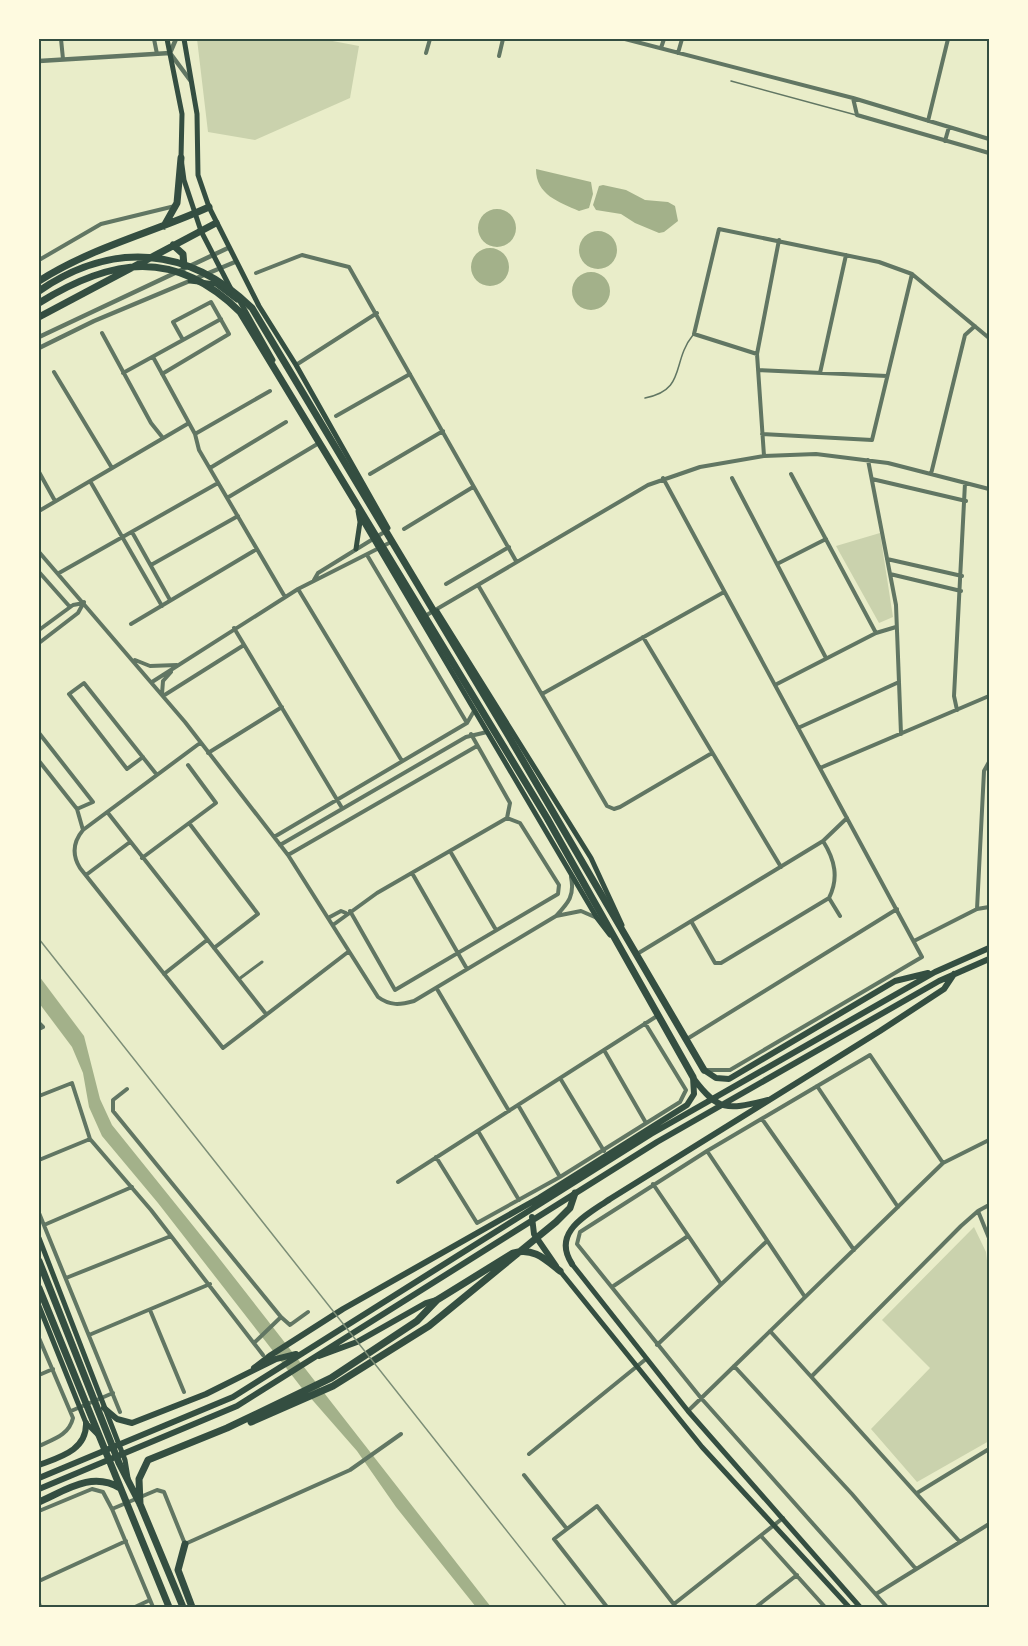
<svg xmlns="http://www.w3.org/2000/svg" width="1028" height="1646" viewBox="0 0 1028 1646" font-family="'Alegreya Sans',sans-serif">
<rect width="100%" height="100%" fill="#e9edc9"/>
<path fill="#cad2ad" d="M197,39H322L359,46L350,98L255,140L208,132Z
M880,533L893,617L879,623L836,546Z
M974,1227L986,1252L989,1278V1441L917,1482L871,1429L930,1368L882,1320Z"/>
<path fill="#a3b18a" d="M536,169L591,182L593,194L589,208L579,211C559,202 536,195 536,169Z
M603,185L626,190L645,200L668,202L675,206L678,221L664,232L659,233L635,223L621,214L596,210L593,205L599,186Z
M478 228a19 19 0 1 1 38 0a19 19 0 1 1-38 0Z
M579 250a19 19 0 1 1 38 0a19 19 0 1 1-38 0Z
M471 267a19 19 0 1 1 38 0a19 19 0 1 1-38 0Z
M572 291a19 19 0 1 1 38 0a19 19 0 1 1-38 0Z
M39,976L84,1036L100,1099L112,1125L215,1253L491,1607H476L396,1507L357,1451L301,1387L158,1203L102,1136L89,1107L83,1073L72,1047L39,1003Z"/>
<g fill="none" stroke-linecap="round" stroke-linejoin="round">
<path stroke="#617663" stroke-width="1.5" d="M731,81L856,115
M645,398C687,390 671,362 693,335"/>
<path stroke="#617663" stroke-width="3" d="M239,979L262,962"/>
<path stroke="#617663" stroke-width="4" d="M61,39L63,59
M154,39L157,54
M625,39L853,98L989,139
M661,48L664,39
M426,53L430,39
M678,53L682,39
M499,56L503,39
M853,98L857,115L989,153
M928,121L948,39
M945,141L949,127
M39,260L101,224L175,206
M256,273L302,255L349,267L516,561
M102,333L151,423L163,438
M757,354L694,334L719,229L879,262L912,274L989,338
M153,357L195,434L199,450L285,597
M296,365L377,313
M758,370L887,376
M54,372L112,468
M123,373L221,319
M820,373L846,255
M162,374L229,334L211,302L173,322L183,340
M336,416L410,374
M195,434L270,391
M762,434L872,440L912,274
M764,456L757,354L779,240
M868,460L896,605L901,734
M210,468L286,422
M39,472L55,501
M370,474L443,431
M791,474L876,633
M931,474L965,335L975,326
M663,478L922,957L730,1070H707
M732,478L826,658
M872,479L966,501
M90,481L162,606
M227,498L319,443
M39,511L189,423
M404,529L473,487
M132,532L170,600
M39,552L185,722L288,855L378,997C390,1006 400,1005 414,1001L556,916C568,903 575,896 571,877
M367,555L467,723
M887,559L962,576
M777,564L826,539
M151,565L238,516
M39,572L70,607
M59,573L218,483
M890,574L961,591
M314,580L318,573L386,531
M446,584L509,547
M478,585L607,806L614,809L620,807L712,753
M298,589L402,761
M425,616L648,485L700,467L764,456L816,454L888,463L989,489
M131,624L257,549
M234,628L342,808
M39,630L73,605L84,603
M643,637L781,867
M39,643L78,613L84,602
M135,660L150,666L177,665
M152,682L298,589L391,542
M775,685L876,633L896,627
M162,694L163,681L171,672
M542,694L724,592
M163,696L244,645
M957,710L954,696L965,483
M798,728L899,682
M39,733L93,802L77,809L39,761
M471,734L510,803L507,818
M200,743L83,830C73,842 72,855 80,868L223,1048L348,952
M208,753L282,707
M143,757L127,769L69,694L84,683L157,775
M820,768L989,696
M77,809L83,830
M108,813L266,1014
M189,823L258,914L214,948
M274,837L467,723L474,711
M280,845L466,737L487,732
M450,851L496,930
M288,855L477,746
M142,858L216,803L188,765
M412,873L467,969
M86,875L130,842
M829,898L840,916
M977,909L984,771L989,762
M350,911L395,990L558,894L559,885L520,823L507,818
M556,916L581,911L597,918
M328,918L341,911L346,913
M691,921L715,963H721L829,898C839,878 835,860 823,841
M333,925L377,893L507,818
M914,941L977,909L989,907
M637,954L823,841L847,818
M164,974L207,940
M437,989L509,1111
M39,1023L43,1027L39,1029
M687,1039L897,909
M604,1050L646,1123
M560,1078L604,1151
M817,1086L898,1207
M127,1089L113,1100V1111L281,1317L290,1325L308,1312
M39,1096L72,1083L90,1139L151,1210L263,1355
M518,1105L560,1177
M762,1119L854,1250
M478,1131L519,1200
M707,1151L805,1297
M436,1157L477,1223L560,1177L680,1102L686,1090L645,1023
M39,1160L90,1139
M398,1182L657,1016
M653,1184L721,1284
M978,1211L989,1238
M39,1213L120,1412
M44,1225L132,1187
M66,1278L171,1236
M612,1287L688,1236
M150,1310L184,1392
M770,1331L960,1542
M89,1335L210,1284
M39,1338L73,1418C69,1435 54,1439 39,1446
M255,1342L281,1317
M657,1345L767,1241
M734,1366L852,1494L916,1569
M39,1375L53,1369
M812,1376L961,1226L978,1211L989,1205
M71,1411L113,1393
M688,1411L943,1163L989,1140
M529,1454L646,1359
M524,1475L567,1529
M917,1493L989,1449
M112,1509L157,1490L164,1492L185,1544L350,1470L401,1434
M39,1511L92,1489L103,1492L112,1509L153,1607
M761,1536L825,1607
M39,1581L126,1541
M876,1594L989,1524
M39,1603L40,1607
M674,1604L783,1518
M135,1607L150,1600
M607,1607L554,1539L597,1506L676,1607
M756,1607L797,1575
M887,1607L701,1398L577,1244L580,1232L707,1151L870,1055L943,1163"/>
<path stroke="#617663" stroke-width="4.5" d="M170,53L176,39
M39,61L170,53L190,80
M39,337L228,248
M39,348L94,321L235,262"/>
<path stroke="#344e41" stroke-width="5" d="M167,39L182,114L181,158L184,180L201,231L232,291
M184,39L197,114L198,175L209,207L259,306L296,365L388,528
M190,281L216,284L237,300
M238,298L273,360
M361,518L597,918L610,935
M356,549L360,522L358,511
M437,611L591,858L622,925
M39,1238L125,1460L128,1478
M572,1264L688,1411L860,1607
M560,1271L702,1447L849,1607
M39,1306L86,1423L98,1435"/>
<path stroke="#344e41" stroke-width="6" d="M704,1070L716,1078L729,1079L895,981L928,973
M694,1079C719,1113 729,1109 768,1100
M532,1217L534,1234L556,1266
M572,1264C551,1232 587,1215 610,1199L880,1031L944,989L954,974
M319,1356L357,1342L426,1303L436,1300
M254,1368L271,1355L343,1309L539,1198L687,1105L694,1094L693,1077
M104,1408L117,1419L132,1423L206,1394L276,1359L296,1354
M39,1465C60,1457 87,1450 86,1423
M39,1478L233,1397L651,1134L935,972L989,948
M39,1489L237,1406L657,1142L939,981L989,959"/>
<path stroke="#344e41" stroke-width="7" d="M164,226L177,203L181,158
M173,245L183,254L184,266
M39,281C92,247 152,233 209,207
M39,291C112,241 188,246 252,308L508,735L704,1070
M39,303C111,258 175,248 240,312L547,818L693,1077
M39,317L216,223
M39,1261L119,1463L140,1504L183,1607
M39,1288L169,1607
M251,1422L333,1386L429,1326L556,1222L570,1208L575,1193
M39,1502C66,1490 92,1471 120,1488
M140,1504L139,1479L148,1460L227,1428L331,1378L417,1321L437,1300L513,1253C533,1247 545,1259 560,1271
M185,1544L178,1570L192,1607"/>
<path stroke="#7c8e77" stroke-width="1.5" d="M39,939L567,1607"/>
</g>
<rect width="1028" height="1646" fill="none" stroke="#fefae0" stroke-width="81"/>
<rect x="40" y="40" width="948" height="1566" fill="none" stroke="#344e41" stroke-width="2"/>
</svg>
